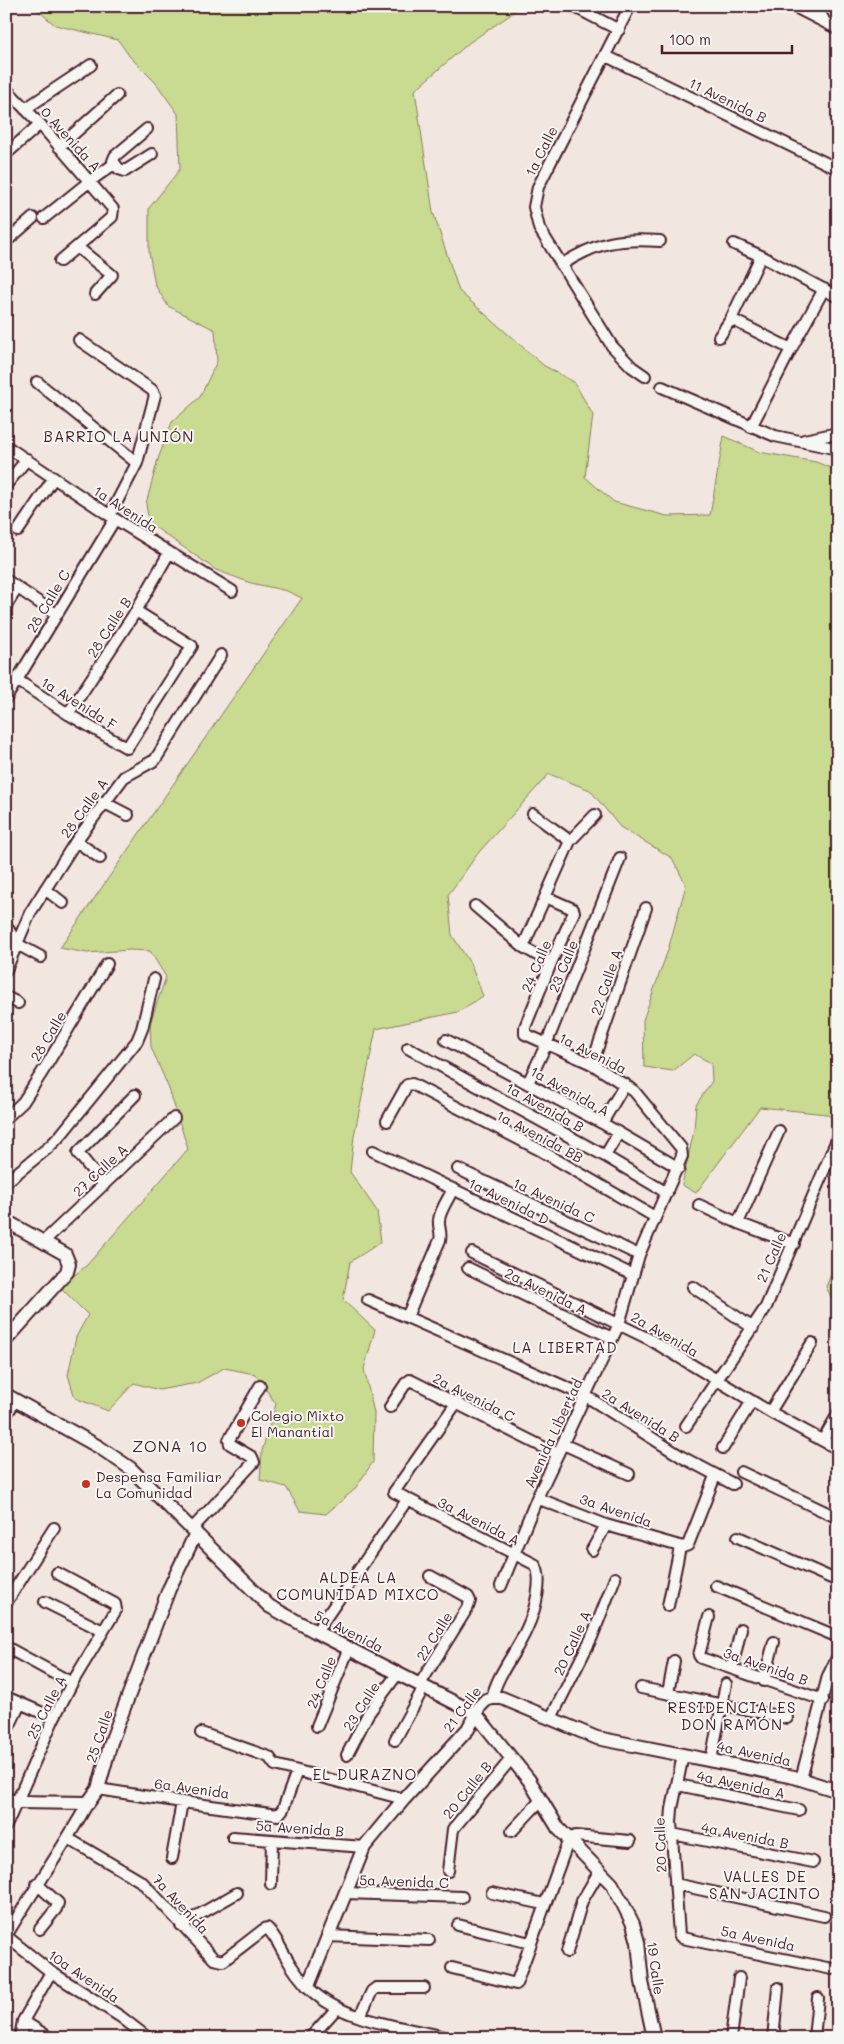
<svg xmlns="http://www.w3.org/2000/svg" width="844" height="2044" viewBox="0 0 844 2044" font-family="Mali,sans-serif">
<rect width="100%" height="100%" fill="#f2e7e0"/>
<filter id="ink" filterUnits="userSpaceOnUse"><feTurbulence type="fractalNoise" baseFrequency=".02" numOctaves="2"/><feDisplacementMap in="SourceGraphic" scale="10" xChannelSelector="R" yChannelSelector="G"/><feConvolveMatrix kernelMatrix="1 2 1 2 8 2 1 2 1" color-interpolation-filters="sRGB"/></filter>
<g filter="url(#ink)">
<path fill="#c8db90" stroke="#897d5e" d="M36,6H520L510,15L470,42L415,90L433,212L459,291L543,365L574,382L593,415L585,477L614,502L667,516L710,515L724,436L759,452L816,462L838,471V1121L826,1114L760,1107L696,1193L682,1185L694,1130L696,1105L712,1081L711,1063L694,1054L673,1071L644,1067L643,1020L668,950L686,885L672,858L620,827L590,790L549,774L479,852L448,895L452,935L470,963L483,996L458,1012L376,1029L354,1136L350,1172L377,1211L381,1242L350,1262L343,1300L375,1330L364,1369L374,1413L373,1462L354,1490L326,1514L300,1511L286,1487L260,1480L262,1451L276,1404L255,1374L224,1368L197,1383L159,1390L134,1383L108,1411L75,1398L68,1375L76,1337L88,1315L60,1287L87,1265L188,1149L169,1089L151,1047L150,1023L166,977L150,951L130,950L87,953L60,948L302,598L287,591L251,583L216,570L149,523L146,504L158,459L172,422L200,397L217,361L215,330L168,306L155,285L149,252V208L180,169L178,114L156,83L130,57L118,40L55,25L35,8Z
M838,1256V1310L826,1287Z"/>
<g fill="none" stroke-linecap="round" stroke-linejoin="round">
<g stroke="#4a1f2b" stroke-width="14">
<path id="minor" d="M573,6L619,30
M630,6L538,187L534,207L539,228L612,346L632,367L645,376
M793,6L838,29
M816,6L825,22
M606,56L838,169
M6,89L40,124L113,209L112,217L60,261
M25,109L91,65
M147,129L115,156L113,161L119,169L125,171L152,154
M59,147L117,95
M6,154L40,124
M44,218L90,181L114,164
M6,238L9,239L33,218
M734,244L761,256L838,297
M77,247L112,275L95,294
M561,265C597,242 618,238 660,241
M731,319L791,349
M719,337L731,319L761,256
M79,340L152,390L155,395L137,463L110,515
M37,382L137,463
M662,387L775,436L838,449
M751,427L791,349L824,289
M804,440L838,433
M6,446L115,519L232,591
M6,485L27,459
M18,531L53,479
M6,580L56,614
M6,606L17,588
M17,680L68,714L127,748L192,646L136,611
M6,698L115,519
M68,714L136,611L169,553
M103,802L128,815
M76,841L100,858
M570,841L595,815
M45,889L63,903
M475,906L523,947L551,963
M6,925L17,944L41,957
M523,947L570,841L533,814
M6,970L30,913L76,841L124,777L155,760L221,655
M6,997L18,1003
M446,1040L602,1123L679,1168
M408,1048L605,1156L667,1193
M592,1064L646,908
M528,1083L546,1045L620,858
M6,1118L23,1102L43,1071L107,964
M387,1121L407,1085L412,1084L538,1149L655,1217
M602,1123L625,1084
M373,1151L633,1275
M605,1156L618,1134
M458,1169L639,1255
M6,1182L49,1147L60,1136L137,1041L142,1029L154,979
M104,1185L78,1153L135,1095
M699,1205L738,1223L794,1244
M738,1223L779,1131
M44,1241L174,1118
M472,1253L649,1339L770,1412L838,1449
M468,1268L612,1338
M693,1287L753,1328
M368,1300L586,1396L682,1457L733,1484
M407,1317L440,1240C442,1233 438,1227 439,1220C440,1210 449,1198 453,1189
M457,1402L394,1492L534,1564C545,1577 534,1613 527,1628C517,1652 498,1672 492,1698
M390,1407L406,1383L410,1380L557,1454
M770,1412L812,1343
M6,1416L15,1400
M686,1426L766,1307L838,1137
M823,1440L838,1414
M563,1444L629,1474
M723,1448L752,1401
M741,1472L838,1518
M537,1498L606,1525L683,1547L688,1545L715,1476
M192,1529L254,1462L252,1457L230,1444L229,1440L260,1386
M738,1537L838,1581
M592,1550L606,1525
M501,1586L537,1498L619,1324L639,1255L682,1156L681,1148L634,1091L592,1064L525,1034V1027L551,963L574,912L573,909L546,897
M716,1586L838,1637
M45,1602L103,1631
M6,1603L54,1528
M668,1606L680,1547
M709,1617L699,1655L701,1658L823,1700
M316,1632L407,1500
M6,1647L72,1683
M732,1668L741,1629
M764,1681L774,1642
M420,1684L468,1607L470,1601L468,1597L430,1576
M641,1688L787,1718
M668,1693L674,1661
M6,1697L54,1718
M551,1718L592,1637L615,1578
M317,1726L349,1648
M6,1733L20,1704
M201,1733L269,1757L275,1765L404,1799
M395,1740L424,1687
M347,1755L368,1714L398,1673
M683,1755L672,1809L671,1822L679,1935L682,1938L832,1969
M711,1760L726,1684
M801,1779L828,1676L838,1656
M678,1785L799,1810
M98,1789L182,1802L278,1815L283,1809L297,1771
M6,1826L54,1718L72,1683L116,1610L115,1604L57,1573
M512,1831L541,1800
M672,1834L813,1862
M233,1837L364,1847
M69,1839L142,1882L214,1959L223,1961L263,1930L267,1928C275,1935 280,1948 286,1957C292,1968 302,1981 311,1990C343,2021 408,2028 450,2038
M172,1858L182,1802
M448,1871L453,1829L511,1759
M37,1884L58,1903L56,1909L40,1929
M271,1884L272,1840
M675,1884L824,1916
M345,1893L462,1897
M492,1893L544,1904
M181,1925L237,1893
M458,1925L530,1943
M6,1936L51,1972L121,2017L148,2038
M6,1936C33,1891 63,1848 88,1803
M327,1936L429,1940
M567,1952L582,1901L599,1872
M452,1968L516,1984L569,1839L575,1836L630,1841
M360,2016L372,1991L376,1988H424
M23,2021L50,2038
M20,2038L23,2021L51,1972
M310,2038L337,2008
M731,2038L739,1978
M773,2038L778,1988
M814,2038L818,1998"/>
</g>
<g stroke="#4a1f2b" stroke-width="16">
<path id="tertiary" d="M6,1221L65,1254L69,1264L67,1272L6,1340
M6,1395L99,1447L130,1468L269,1606L316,1632L475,1713L529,1780L558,1828L612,1884L623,1904L633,1924L638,1942L642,1982L654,2038
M6,1799L16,1802L88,1803L98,1789L111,1742L169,1589L196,1533
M308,1986L364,1847L404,1799L468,1729L480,1706L486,1700L492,1698H502L597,1738L794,1777L838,1791"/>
</g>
<use href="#minor" stroke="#f6f6f2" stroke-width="10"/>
<use href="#tertiary" stroke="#f6f6f2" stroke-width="12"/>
</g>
</g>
<g fill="#c8321e" stroke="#f6f6f2" stroke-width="2">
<circle cx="241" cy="1423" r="5"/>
<circle cx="86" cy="1484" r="5"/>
</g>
<g text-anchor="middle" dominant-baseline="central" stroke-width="4" stroke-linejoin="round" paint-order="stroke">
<g font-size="14" fill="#4a1f2b" stroke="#f6f6f2">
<text transform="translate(728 100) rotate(26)">11 Avenida B</text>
<text transform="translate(71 139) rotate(48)">0 Avenida A</text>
<text transform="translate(541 151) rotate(-63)">1a Calle</text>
<text transform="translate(126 509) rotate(33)">1a Avenida</text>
<text transform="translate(48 601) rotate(-59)">28 Calle C</text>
<text transform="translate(109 627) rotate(-57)">28 Calle B</text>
<text transform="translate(79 703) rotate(32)">1a Avenida F</text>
<text transform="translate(84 808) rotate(-54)">28 Calle A</text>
<text transform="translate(536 966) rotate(-67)">24 Calle</text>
<text transform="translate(563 966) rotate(-68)">23 Calle</text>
<text transform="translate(606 982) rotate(-71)">22 Calle A</text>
<text transform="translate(48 1036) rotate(-59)">28 Calle</text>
<text transform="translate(593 1053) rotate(27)">1a Avenida</text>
<text transform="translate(570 1091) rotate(29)">1a Avenida A</text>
<text transform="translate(545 1107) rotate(29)">1a Avenida B</text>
<text transform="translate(540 1136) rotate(28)">1a Avenida BB</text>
<text transform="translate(100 1170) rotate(-43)">27 Calle A</text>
<text transform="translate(554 1200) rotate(25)">1a Avenida C</text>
<text transform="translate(509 1201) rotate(26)">1a Avenida D</text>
<text transform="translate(771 1257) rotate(-66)">21 Calle</text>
<text transform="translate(546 1291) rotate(26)">2a Avenida A</text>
<text transform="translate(665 1334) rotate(30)">2a Avenida</text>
<text transform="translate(474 1397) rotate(27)">2a Avenida C</text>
<text transform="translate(641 1415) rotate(32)">2a Avenida B</text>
<text transform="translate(553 1433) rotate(-65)">Avenida Libertad</text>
<text transform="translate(616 1510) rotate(19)">3a Avenida</text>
<text transform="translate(479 1521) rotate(27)">3a Avenida A</text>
<text transform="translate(349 1631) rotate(27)">5a Avenida</text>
<text transform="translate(434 1636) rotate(-58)">22 Calle</text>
<text transform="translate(572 1643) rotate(-65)">20 Calle A</text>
<text transform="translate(766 1666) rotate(19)">3a Avenida B</text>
<text transform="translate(321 1682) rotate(-68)">24 Calle</text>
<text transform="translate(361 1706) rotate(-57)">23 Calle</text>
<text transform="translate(46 1707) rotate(-63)">25 Calle A</text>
<text transform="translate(462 1709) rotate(-53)">21 Calle</text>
<text transform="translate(99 1736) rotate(-71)">25 Calle</text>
<text transform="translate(754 1753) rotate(12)">4a Avenida</text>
<text transform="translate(741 1784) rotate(12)">4a Avenida A</text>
<text transform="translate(192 1788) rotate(8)">6a Avenida</text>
<text transform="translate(467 1790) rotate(-51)">20 Calle B</text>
<text transform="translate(300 1828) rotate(4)">5a Avenida B</text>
<text transform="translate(745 1835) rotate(11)">4a Avenida B</text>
<text transform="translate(660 1845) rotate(-92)">20 Calle</text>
<text transform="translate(404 1881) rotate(2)">5a Avenida C</text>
<text transform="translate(181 1904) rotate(47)">7a Avenida</text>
<text transform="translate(758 1938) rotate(12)">5a Avenida</text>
<text transform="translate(656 1968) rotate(82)">19 Calle</text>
<text transform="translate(84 1976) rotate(34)">10a Avenida</text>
</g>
<g font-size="14" fill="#4a1f2b" stroke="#f6f6f2" text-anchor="start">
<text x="251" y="1415">Colegio Mixto<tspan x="251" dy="16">El Manantial</tspan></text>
<text x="96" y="1476">Despensa Familiar<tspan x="96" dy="16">La Comunidad</tspan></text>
</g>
<g font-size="15" letter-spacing="1" fill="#4a1f2b" stroke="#f6f6f2">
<text x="119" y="436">BARRIO LA UNIÓN</text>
<text x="565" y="1347">LA LIBERTAD</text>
<text x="358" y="1577">ALDEA LA<tspan x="358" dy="17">COMUNIDAD MIXCO</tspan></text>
<text x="732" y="1707">RESIDENCIALES<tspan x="732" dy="17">DON RAMÓN</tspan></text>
<text x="365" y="1774">EL DURAZNO</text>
<text x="765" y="1876">VALLES DE<tspan x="765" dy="17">SAN JACINTO</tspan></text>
</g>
<g font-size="16" letter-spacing="1" fill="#4a1f2b" stroke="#f6f6f2">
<text x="170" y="1445">ZONA 10</text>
</g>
</g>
<rect width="844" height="2044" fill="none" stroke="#f6f6f2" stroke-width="25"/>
<rect x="12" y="12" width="819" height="2019" fill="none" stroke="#4a1f2b" stroke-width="2" filter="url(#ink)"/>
<path d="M662 45v8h130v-8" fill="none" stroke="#4a1f2b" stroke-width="2.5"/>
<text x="669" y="45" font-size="15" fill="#4a1f2b" stroke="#f6f6f2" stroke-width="4" paint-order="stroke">100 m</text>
</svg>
